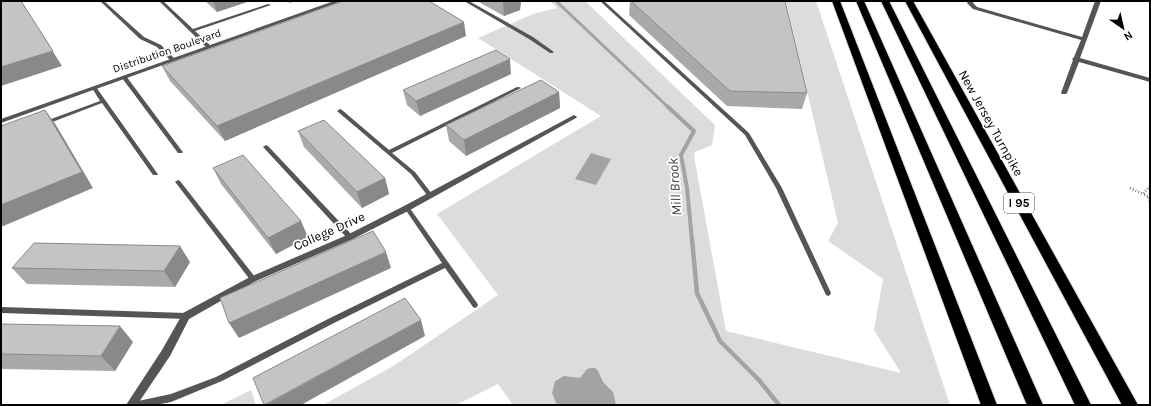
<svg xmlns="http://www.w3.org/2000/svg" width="1151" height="406" viewBox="0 0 1151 406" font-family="Karla,sans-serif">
<rect width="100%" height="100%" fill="#fff"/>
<path fill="#dcdcdc" d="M550,1H585L715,125L712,145L695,152L694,156L726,331L901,373L874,330L883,279L828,241L838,223L786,1H816L950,405H513L498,384L456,405H323L395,365L498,295L437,214L601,116L478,38L533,14L557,8Z
M251,390L256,405H221Z"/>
<path fill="#a3a3a3" d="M591,153L611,159L596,185L575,179Z
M591,368H595L598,371L603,382L613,392L616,405H557L552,393L555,381L564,376L580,378L587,369Z"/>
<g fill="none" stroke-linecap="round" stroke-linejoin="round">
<path stroke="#a3a3a3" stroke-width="3" d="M556,1L668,107"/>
<path stroke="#a3a3a3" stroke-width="4" d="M667,106L694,131L681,155L687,188L692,240"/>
<path stroke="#a3a3a3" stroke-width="4.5" d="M692,239L697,293L720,341L759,380L779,405"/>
<g stroke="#dbdbdb" stroke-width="2">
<path id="highway" d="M832,1H840L997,405H981Z
M856,1H864L1043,405H1027Z
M881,1H889L1091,405H1075Z
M905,1H913L1138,405H1122Z"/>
</g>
<path stroke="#777" stroke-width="2.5" stroke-dasharray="1 2" stroke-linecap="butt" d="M1150,186L1143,194L1149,197L1148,199L1150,201
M1130,188L1143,194"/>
<path fill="#555" fill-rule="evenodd" d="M100,1H104L144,37L161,45L175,59V61H171L157,47L140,39Z
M159,1H163L193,29L268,4L271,5L195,31L211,46V47L209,48H207Z
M464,1H469L533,37L554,52L552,53H550L529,39Z
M600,1H604L749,133L782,188L831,293L830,295L828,296L826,295L776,188L745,135Z
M122,76H126L182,151L183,152L182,153H178L122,78Z
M92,87H96L157,173L158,174L157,175H153L102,103L47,124H43L42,123L43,122L100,101L92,88Z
M517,87H519L521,88L392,153L415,172L432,194L429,196L427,195L411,174L337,111L340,109L342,110L389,150Z
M266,145L268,146L352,235L353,237L352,239H348L264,148L263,147Z
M178,180L180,181L255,277L256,279L255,281L253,282L251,281L176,183L175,182Z
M407,206L409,207L477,303L478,305L477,307L475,308L473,307L445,268L334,323L222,381L171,402L155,405H134L135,402L138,401L171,394L216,377L328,319L442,263L405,209L404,208Z
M1,307L186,313L189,314L190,316L189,318L186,319L1,313Z"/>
<path fill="#555" fill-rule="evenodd" d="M334,1H342L1,123V119Z
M968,1H974L973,3L977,7L1082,37L1095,1H1101L1080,58L1150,78V82L1079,62L1067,93L1066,94H1062L1061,93L1073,60L1072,59L1074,57L1081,40L973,9L967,3Z
M574,115L576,116L577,117L576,118L410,210L353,239L256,281L189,319L170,356L137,405H126L162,350L183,313L250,277L347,235L404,206Z"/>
<use href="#highway" fill="#000" fill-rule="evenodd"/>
</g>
<path fill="#a9a9a9" d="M205,1H250L217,12Z
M477,1H521L520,10L504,16Z
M630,1H785L807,93L802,109L727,106L629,15Z
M466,36L225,141L170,81L162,66Z
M511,74L420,116L407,105L403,90Z
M559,92L560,108L466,156L449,141L446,125Z
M298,131L385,178L389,194L362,208L304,147Z
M213,168L308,237L276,254L221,184Z
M190,262L175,287L27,284L12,268Z
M1,324L133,342L115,371L1,369Z"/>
<path fill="#898989" d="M21,1L62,66L1,86V67Z
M213,1H250L217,12Z
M288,1H296L289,3Z
M505,1H521L520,10L504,16L503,2Z
M464,22L466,36L225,141L217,126Z
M510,59L511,74L420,116L416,101Z
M559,92L560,108L466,156L464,140Z
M45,110L56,125L93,188L1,227V205Z
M385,178L389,194L362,208L357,192Z
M301,221L308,237L276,254L268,238Z
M180,246L190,262L175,287L164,271Z
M386,252L391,268L239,338L229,323Z
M421,320L425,336L301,405H265Z
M120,326L133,342L115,371L101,356Z"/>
<path fill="#c4c4c4" stroke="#898989" d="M1,1H21L53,51L1,67Z
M343,1H429L464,22L217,126L162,66Z
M631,1H785L807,93L730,91Z
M496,50L510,59L416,101L403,90Z
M541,80L559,92L464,140L446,125Z
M45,110L82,172L1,205V126Z
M324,120L385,178L357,192L298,131Z
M243,155L301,221L268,238L213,168Z
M373,231L386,252L229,323L220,298Z
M34,243L180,246L164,271L12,268Z
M405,298L421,320L264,405L253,378Z
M1,324L120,326L101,356L1,354Z"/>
<g text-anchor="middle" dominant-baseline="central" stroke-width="3.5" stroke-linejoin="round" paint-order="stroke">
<g font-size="11" fill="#000" stroke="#fff">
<text transform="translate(167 51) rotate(-19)">Distribution Boulevard</text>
</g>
<rect fill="#fff" stroke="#4c4c4c" stroke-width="1" x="1004" y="193" width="30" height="20" rx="3"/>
<g font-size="12" font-weight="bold" fill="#000">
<text x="1019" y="203">I 95</text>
</g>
<g font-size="13" fill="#000" stroke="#fff">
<text transform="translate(991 123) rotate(61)">New Jersey Turnpike</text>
<text transform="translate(329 231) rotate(-24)">College Drive</text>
</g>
<g font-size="14" font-style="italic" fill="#444" stroke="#fff">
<text transform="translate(675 187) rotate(-94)">Mill Brook</text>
</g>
</g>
<rect width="1151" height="406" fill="none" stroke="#000000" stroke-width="4"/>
<g transform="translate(1123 28) rotate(146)" stroke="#ffffff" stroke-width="3" paint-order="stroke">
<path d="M0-3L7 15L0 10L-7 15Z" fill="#000000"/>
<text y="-6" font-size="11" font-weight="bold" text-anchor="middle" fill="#000000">N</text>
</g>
</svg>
